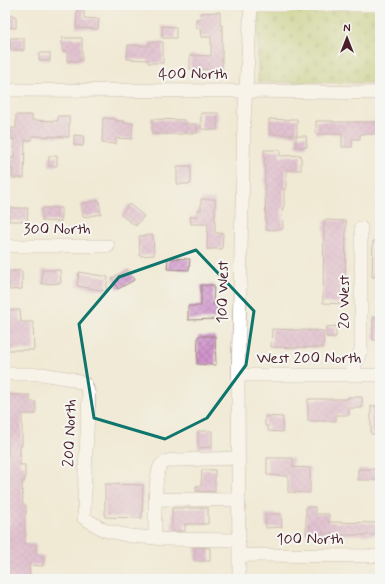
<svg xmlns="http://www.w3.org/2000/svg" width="385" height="584" viewBox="0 0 385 584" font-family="Mynerve,sans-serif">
<defs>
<pattern id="cemetery-stones" width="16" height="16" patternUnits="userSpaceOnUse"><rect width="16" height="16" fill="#b3c76b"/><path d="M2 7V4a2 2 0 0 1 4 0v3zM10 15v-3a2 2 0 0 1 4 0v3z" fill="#9baa5d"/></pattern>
<pattern id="building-cross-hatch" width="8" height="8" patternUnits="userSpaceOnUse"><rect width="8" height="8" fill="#cf93cb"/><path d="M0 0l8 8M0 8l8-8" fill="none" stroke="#aa77a5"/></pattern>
</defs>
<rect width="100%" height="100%" fill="#f6f6f2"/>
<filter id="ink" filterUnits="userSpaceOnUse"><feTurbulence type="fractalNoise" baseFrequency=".025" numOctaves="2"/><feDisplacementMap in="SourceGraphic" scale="8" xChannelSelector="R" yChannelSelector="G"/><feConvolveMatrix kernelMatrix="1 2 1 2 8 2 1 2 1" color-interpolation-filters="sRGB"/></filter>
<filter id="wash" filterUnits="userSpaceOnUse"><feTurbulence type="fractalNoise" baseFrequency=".012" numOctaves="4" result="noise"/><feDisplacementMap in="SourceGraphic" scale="16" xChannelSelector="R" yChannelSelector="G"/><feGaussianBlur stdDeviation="0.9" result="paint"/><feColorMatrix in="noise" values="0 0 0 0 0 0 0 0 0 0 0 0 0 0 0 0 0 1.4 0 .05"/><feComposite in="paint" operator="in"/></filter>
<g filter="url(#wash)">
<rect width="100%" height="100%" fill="#f0ead6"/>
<path fill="url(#cemetery-stones)" stroke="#7e734b" d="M258,5H380V83L258,82Z"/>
<g id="blocks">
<path fill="url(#building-cross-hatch)" d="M77,5H84V18L99,19L98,29L76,28Z
M220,12V25H222V70L190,69V55L211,56V37H201L200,28H196V19H201L200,13Z
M5,15L16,16V28L5,27Z
M162,26L176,27V38H162Z
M10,38H24V50H10Z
M62,38H82V61H67V51H62Z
M149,42H163V63H148V60L127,59L128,45L149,46Z
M39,53H50V61L39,60Z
M201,113H218L217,130L201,129Z
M16,115H32V120L58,121V116H69V137L32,136V140H25L24,178H12L13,169H9V158H14V139H11V128H16Z
M103,118L116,119V121H124V123H133L132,139L116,138V144L102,143Z
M152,119L184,120V124H197V133H183V134H152Z
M269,119L289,120V119H297V135L269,134Z
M316,121H333V122H380V134H360V139H352V147H342V134H316Z
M74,135L84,136L83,146L74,145Z
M296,136H306L307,147H296Z
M264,150H280V156L301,155V170H286V189H284V208H282L283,229L266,230Z
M49,156H57V166H49Z
M177,166H191V184H177Z
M201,199H215V233H223L222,249H207L208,224H191L190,217L197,216V210H201Z
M99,200L101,214L83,217L81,204Z
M129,204L144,216L136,226L121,215Z
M9,208H28L27,221H9Z
M42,208H61V222L42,221Z
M324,220L346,221L345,304L323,303Z
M153,235L154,255L140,256L139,236Z
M373,241H380V277H372Z
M168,258L190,259L189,270L167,269Z
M128,269L134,280L118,289L112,278Z
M42,270H60L61,283L42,284Z
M8,271H22V289L9,290Z
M79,272L108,277L106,291L77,286Z
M201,285H214L213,305H217L218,319L188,320V306H201Z
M7,310H20L21,322H33L34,350H7Z
M373,317H380V340H373Z
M336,326V337H326V327Z
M272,329L324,331L323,348L297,347V348L271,347Z
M198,336H215L216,365L197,364Z
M7,395H30V402H36V414H22V446H20V465H25V481H22L23,505H26V514H25V544H36V555L44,556L43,566L29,565L30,579H8L7,525H9L8,480H7V457H8Z
M348,397H362V408H349V415H336V421H308V399H348Z
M371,406H380V434H371Z
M265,416L283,417L282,432L268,431V426H265Z
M198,431H212V447L198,448Z
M267,458H293V467L310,468V493L288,492V476L267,475Z
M358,469H380V480H358Z
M202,470H215V492L196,491V486H201Z
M105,484L143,485L142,518L105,517Z
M306,507H315L316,514H329V522L380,523V535H335V533L306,534Z
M172,508H208V524H185V531H172Z
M265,514H281L282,527L266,528Z
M195,547L210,548V561H195Z"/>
</g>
</g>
<g filter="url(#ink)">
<use href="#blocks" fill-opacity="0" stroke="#9d8480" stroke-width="1"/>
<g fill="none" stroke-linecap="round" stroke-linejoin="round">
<g stroke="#9d8480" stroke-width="14">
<path id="minor" d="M251,5H380
M5,90L246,91L380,93
M5,246H108
M5,374H42L72,379L86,385L89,395L85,471L84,518L104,530L130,536L156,538
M238,375H380
M351,375L361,350V228
M239,458L179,460C173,460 165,460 161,465C154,474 155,522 155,535L156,538L160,539L239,540
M156,499L239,500
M239,555L380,556
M239,579L238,375L244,121L251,5"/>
</g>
<use href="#minor" stroke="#fff" stroke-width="13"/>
</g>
</g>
<path d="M0 0H385V584H0ZM196,250L254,311L246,365L207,418L165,439L94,418L79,324L119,277Z" fill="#f0ead6" fill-opacity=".55" fill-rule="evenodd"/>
<path fill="none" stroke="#0f766e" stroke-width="3" stroke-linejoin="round" d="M196,250L254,311L246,365L207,418L165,439L94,418L79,324L119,277Z"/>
<g text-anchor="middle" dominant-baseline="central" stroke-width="4" stroke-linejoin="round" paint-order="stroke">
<g font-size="16" fill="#4a1f2b" stroke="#f6f6f2">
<text x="193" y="74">400 North</text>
<text x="57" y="229">300 North</text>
<text transform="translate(223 292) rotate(-89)">100 West</text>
<text transform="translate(344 302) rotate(-90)">20 West</text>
<text x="309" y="358">West 200 North</text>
<text transform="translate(70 433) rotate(-88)">200 North</text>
<text x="310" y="539">100 North</text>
</g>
</g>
<rect width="385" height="584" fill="none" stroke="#f6f6f2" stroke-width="20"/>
<g transform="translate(347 38)" stroke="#f6f6f2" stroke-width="3" paint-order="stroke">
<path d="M0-3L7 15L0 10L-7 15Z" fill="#4a1f2b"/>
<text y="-6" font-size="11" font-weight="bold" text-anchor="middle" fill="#4a1f2b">N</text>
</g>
</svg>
